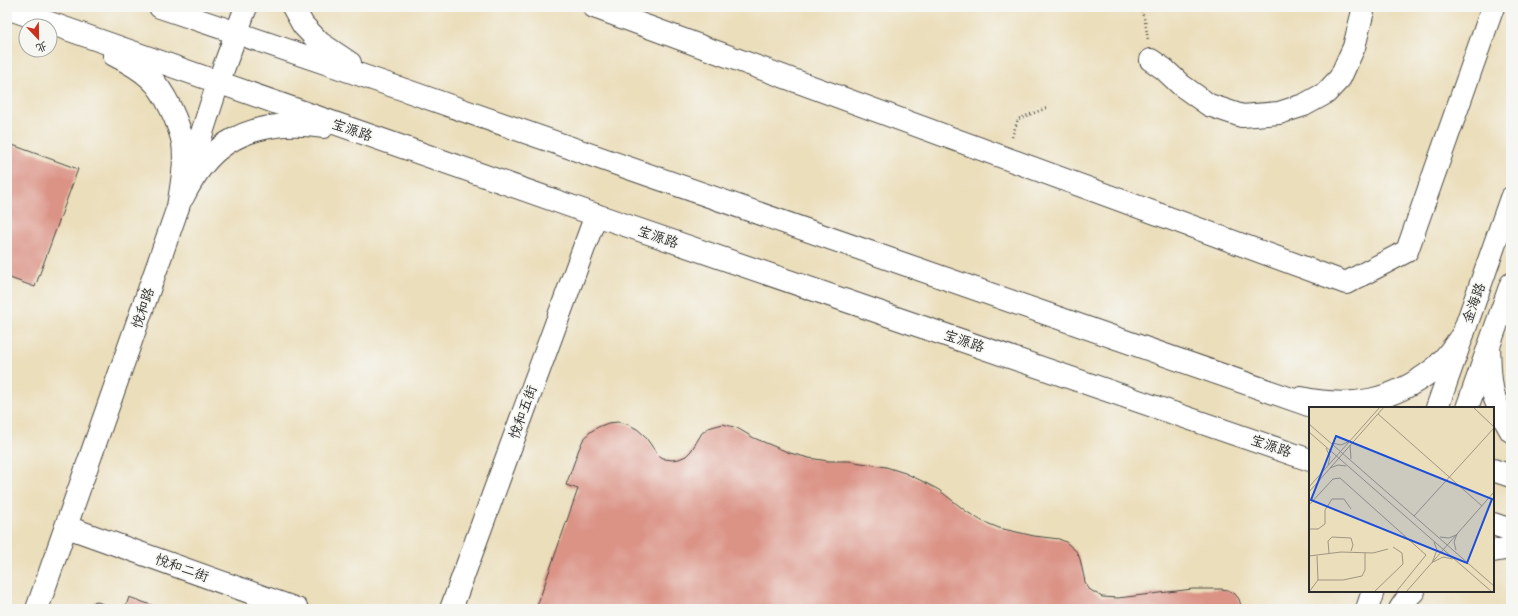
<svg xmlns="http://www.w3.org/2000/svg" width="1518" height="616" viewBox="0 0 1518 616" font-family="Caveat,'LXGW WenKai TC',sans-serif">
<rect width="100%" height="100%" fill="#f6f6f2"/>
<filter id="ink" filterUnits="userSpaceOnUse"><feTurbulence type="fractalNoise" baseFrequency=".025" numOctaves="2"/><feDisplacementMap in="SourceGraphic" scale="8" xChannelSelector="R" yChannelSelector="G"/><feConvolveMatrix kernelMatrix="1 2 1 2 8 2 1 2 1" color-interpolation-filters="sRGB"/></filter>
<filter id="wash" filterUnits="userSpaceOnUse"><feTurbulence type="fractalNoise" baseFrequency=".012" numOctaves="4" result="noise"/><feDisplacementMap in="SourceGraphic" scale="16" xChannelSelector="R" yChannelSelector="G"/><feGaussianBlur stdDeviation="0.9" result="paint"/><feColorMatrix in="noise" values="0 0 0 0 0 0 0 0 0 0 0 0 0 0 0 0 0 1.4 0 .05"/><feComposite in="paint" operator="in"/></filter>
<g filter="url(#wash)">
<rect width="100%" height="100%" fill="#ebdebb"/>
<g id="blocks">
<path fill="#db9386" d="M7,143L78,169L35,287L7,277Z
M618,422L627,424L637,429L644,435L658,455L665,459L672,460L679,459L686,456L691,451L702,433L708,428L723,424L737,428L754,438L790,453L809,458L828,461H849L886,467L905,473L922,481L939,490L967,512L982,521L999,528L1034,536L1059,539L1066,542L1077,552L1080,559L1085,582L1089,589L1102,597L1118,598L1193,589H1221L1228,590L1235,594L1239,599L1242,609H536L578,489L566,485L579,449L583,440L590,432L598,427L608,423Z
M129,597L162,609H125Z
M95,601L116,609H92Z"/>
</g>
</g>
<g filter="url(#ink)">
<use href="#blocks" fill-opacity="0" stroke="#484641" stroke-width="1"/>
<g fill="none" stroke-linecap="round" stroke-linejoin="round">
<g stroke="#484641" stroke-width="24">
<path id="minor" d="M594,7L1346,283L1407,251L1493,7
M1151,60L1164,69L1181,85L1209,105L1242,116L1279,113L1304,105L1326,93L1340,78L1354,47L1364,7
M1437,408L1511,198
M1467,408L1511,284
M67,527L297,609
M37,609L178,207L218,83L246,7
M451,609L596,215
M1367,609L1373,591"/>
</g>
<g stroke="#484641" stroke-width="24">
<path id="major" d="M160,7L399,88L1317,408
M293,7L303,25L320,43L350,63
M7,8L596,215L1310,460
M114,55C126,61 140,69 150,78C165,91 179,124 183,143C186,164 181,187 178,207
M183,197C193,177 208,155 227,143C255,125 291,122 323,127
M1489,346C1490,363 1489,383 1495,399C1499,410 1505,421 1511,431
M1301,398C1351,409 1393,401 1434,369C1445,360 1454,346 1463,334
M1493,470L1511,476
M1493,524L1511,530
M1493,551L1511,548
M1400,609L1408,597L1414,591"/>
</g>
<path stroke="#484641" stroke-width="2.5" stroke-dasharray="1 3" stroke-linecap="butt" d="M1140,7L1145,21L1148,40
M1012,137L1018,119L1047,108"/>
<use href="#minor" stroke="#fff" stroke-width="22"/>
<use href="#major" stroke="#fff" stroke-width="22"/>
</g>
</g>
<g text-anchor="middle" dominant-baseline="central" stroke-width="3.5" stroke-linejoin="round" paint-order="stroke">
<g font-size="14" fill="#2b2b2b" stroke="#f6f6f2">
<text transform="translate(352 130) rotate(19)">宝源路</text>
<text transform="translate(658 237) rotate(19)">宝源路</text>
<text transform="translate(1474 303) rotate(-70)">金海路</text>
<text transform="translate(143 308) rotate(-71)">悦和路</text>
<text transform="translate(964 341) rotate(19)">宝源路</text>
<text transform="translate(523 412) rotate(-70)">悦和五街</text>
<text transform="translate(1271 446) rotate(19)">宝源路</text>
<text transform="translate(182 568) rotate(20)">悦和二街</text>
</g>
</g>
<g transform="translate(1309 407)">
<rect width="185" height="185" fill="#ebdebb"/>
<path fill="none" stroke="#9e9681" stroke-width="1" d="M164,0L185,20M69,7L173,99M0,17L185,179M0,25L183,185M23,36L32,38L41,34M41,38L42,52M17,41L21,50L19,58M21,61L29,58L37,59M0,80L71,0M0,85L75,0M0,98L24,72L31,71L117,148L87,185M105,109L185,21M0,122H9L16,117V103L23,92H35L42,102M131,130L140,131L147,128M147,143L145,135L148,127M20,146L19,134L23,130L42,131L44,138L42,144M0,149L32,145L64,146L79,142M124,155L134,150L144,152M123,156L128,143L125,135M9,173H34L53,169L56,163V146M0,185L9,173L8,149M65,185L94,157L93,146L84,140M97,185L185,85"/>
<path fill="#1d4ed8" fill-opacity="0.15" stroke="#1d4ed8" stroke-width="2" d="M27,29L183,92L158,156L2,93Z"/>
<rect width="185" height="185" fill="none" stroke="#2b2b2b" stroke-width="2"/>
</g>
<rect width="1518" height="616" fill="none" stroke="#f6f6f2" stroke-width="24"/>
<g transform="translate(38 38) rotate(158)"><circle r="19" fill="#f6f6f2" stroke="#a5a5a2"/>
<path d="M0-3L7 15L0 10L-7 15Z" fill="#c8321e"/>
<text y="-6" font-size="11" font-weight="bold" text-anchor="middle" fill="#2b2b2b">北</text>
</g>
</svg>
